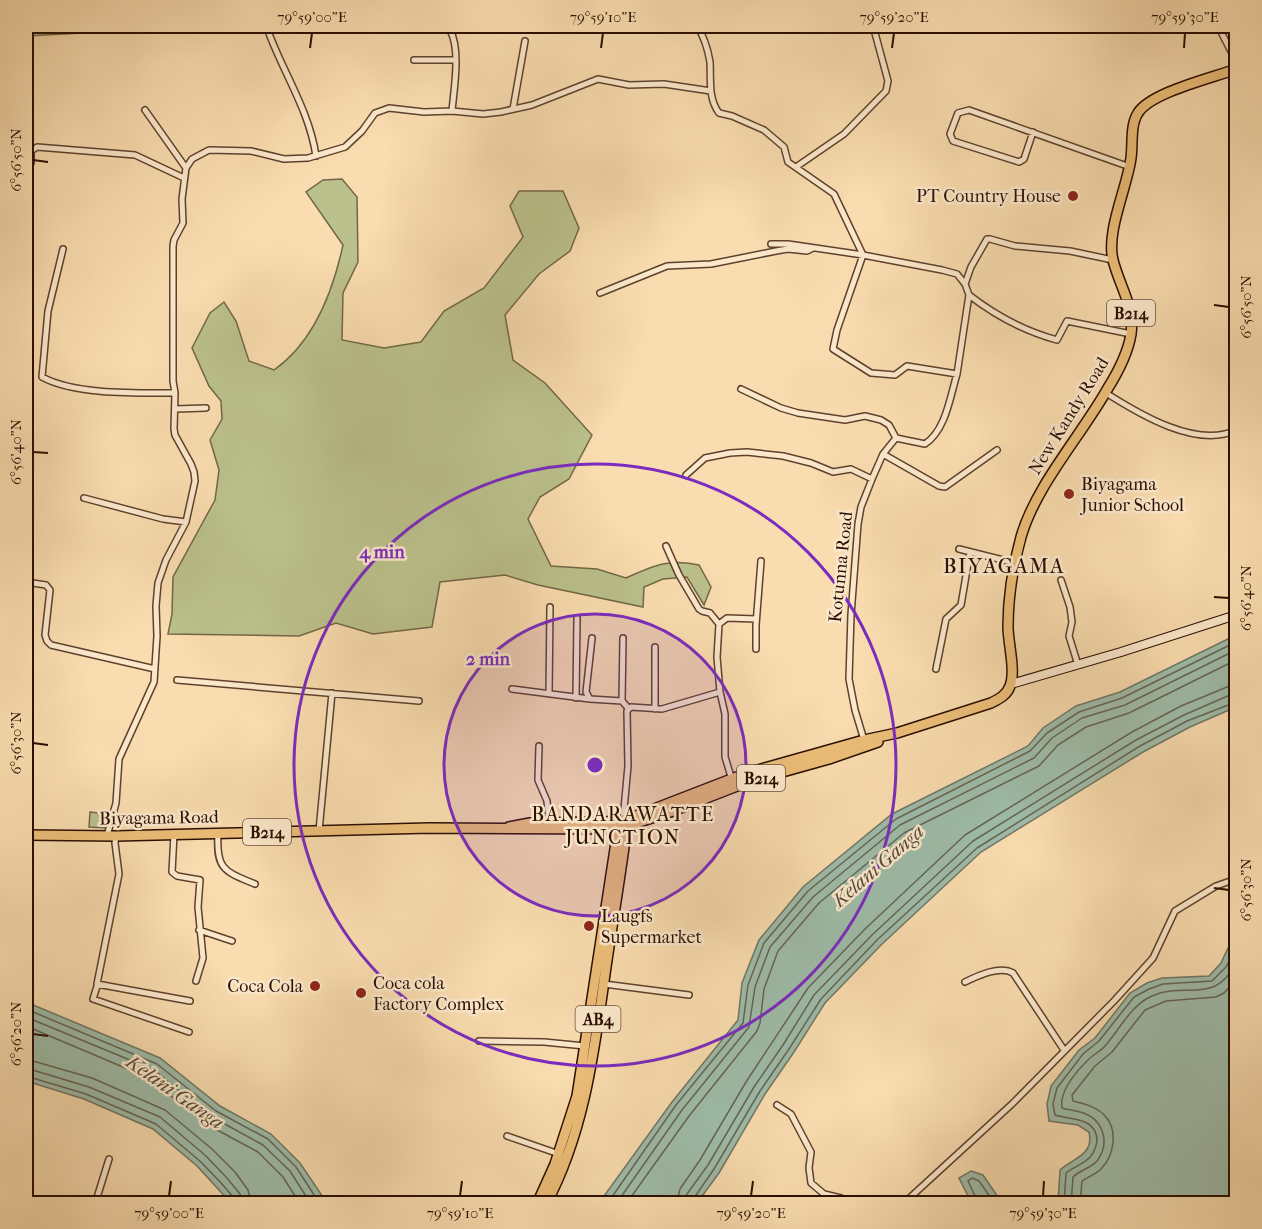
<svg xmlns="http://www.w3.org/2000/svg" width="1262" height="1229" viewBox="0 0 1262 1229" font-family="'IM FELL French Canon',serif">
<rect width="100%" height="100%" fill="#f9dcaf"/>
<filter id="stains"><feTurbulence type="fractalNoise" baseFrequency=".00333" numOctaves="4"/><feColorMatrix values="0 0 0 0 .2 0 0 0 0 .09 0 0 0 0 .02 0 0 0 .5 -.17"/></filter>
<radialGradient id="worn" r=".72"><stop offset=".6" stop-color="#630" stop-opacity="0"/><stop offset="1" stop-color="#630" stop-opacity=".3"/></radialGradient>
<path fill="#bbc18c" stroke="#726747" stroke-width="1.5" d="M26,26H130L121,31L27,36Z
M342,179L357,197L358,262L343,293L342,340L384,348L421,342L444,311L484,288L523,237L510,206L519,191H563L579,228L570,251L539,274L505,315L513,360L545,383L592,435L569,479L540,497L528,519L551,566L597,569L626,578C653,566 669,558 699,565L711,587L704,605L687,577L663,579L644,587L643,607L538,585L505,575L440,582L432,627L373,634L336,623L299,636L168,634L172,614L173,577L215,500L219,470L210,440L222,419L221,401L209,386L192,348L210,313L224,302L236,321L249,361L274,370C314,342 333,291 343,245L306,192L323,180Z
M90,812L106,814L105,828L89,827Z"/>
<path fill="#9ebca9" stroke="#707666" stroke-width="1.5" d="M1236,635V707L1190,727L1143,752L981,852L881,945L825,1003L794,1052L765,1094L719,1173L697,1203H599L672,1102L738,1020L742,983L759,940L803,887L892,814L1028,746L1043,728L1076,706L1120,692Z
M1236,944V1203H1058L1060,1170C1075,1157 1094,1155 1089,1132L1078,1125L1049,1121L1047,1104L1051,1086L1079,1050L1095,1038L1130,993L1147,983L1162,978L1209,976L1221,963L1228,948Z
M26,1002L160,1058L220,1106L271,1134L300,1163L327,1203H231L197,1166L153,1129L84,1099L26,1081Z
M971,1171L983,1175L1002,1203H916L931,1197L959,1203L969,1198L959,1178Z"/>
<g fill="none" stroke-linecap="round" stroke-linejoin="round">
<path stroke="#646456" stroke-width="1.5" d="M26,1009L157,1064L216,1111L268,1139L296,1167L320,1204
M26,1017L154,1070L212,1117L263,1145L290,1171L311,1204
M26,1026L149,1078L206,1124L258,1152L283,1177L300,1204
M26,1059L92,1078L165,1110L212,1149L235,1172L248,1190L251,1204
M26,1068L89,1087L160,1117L206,1156L227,1178L240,1194L242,1204
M26,1076L86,1094L156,1124L201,1162L222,1184L234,1198L235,1204
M607,1204L676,1105L743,1023L748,985L764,943L808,891L896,819L1030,751L1047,733L1079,712L1122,698L1236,642
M616,1204L682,1110L749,1027L755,987L770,947L813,897L900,825L1034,758L1052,738L1082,718L1125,705L1236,650
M626,1204L689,1116L757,1031L760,1023L764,989L778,951L819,903L904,833L1039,766L1058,745L1086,727L1129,713L1236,660
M676,1204L680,1189L700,1160L746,1082L808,988L865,929L965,835L1132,732L1181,706L1227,687L1236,685
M685,1204L687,1194L708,1165L754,1087L783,1045L814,995L872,935L973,841L1136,740L1184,715L1230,695H1236
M693,1204L694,1198L714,1169L760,1091L789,1049L821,999L877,940L977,848L1140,746L1187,721L1236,702
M971,1204L975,1196L968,1181L972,1178L979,1181L995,1204
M1064,1204L1066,1173C1073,1167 1084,1164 1090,1157C1094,1153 1097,1145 1097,1139C1095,1117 1071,1120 1055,1115L1053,1104L1057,1088L1083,1054L1099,1041L1134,997L1149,989L1163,984L1212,981L1226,967L1233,953L1236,950
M1071,1204L1073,1177C1080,1170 1091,1168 1097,1161C1111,1142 1103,1118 1080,1112C1074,1110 1067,1110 1062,1108C1059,1091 1076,1072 1087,1061C1092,1055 1100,1052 1105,1046C1120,1029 1131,1005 1152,996C1186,981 1216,1006 1236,962
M1080,1204L1082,1181C1088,1177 1096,1174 1101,1169C1114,1156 1118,1131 1106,1117C1098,1107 1085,1104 1073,1101L1072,1095L1095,1066L1112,1052L1145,1010L1166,1001L1216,997L1224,993L1236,980"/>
<g stroke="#5e412d" stroke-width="8">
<path id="minor" d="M697,26C703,35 708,50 710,62C711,80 708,98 719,113L732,116L764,130L784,147L788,162L834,194L863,255L837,330L833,349L871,373L895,375L907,366L957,374C950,397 946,430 925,444L896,438L883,454L872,479L861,507L858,524L851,615L849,679L855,710L864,740
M1218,26L1236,61
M267,28C282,71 309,109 316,156
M450,30C461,50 454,88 452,111
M414,60H455
M513,109L525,41
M145,110L186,168
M1033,132L1024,159L1019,162L953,141L950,134L958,113L969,110L1130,167
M26,166L31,163V151L37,147L135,155L184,178
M796,167L844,134L886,91L888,81L875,33L876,26
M771,244H788L863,255L942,270L957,274L965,284L971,267L987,239H990L1015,246L1070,251L1113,260
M63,249L48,311L42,377C75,395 137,393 175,393
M600,293L667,266L711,264L776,251L788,249L807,251L813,248
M969,295C996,316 1024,331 1057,340L1067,321L1131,334
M957,374L969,295L965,284
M741,389L781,408L798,413L845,420L865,416L881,420L889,425L896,438
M1106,393C1139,414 1197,449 1236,430
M175,409L206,408
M883,454L939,486L945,487L997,450
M686,475L705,458L730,453L747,452L783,456L811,463L833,472L851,469L872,479
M84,498L163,519L186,522
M666,546L679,575L699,609L702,611L710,613L719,624L717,657L720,692L725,714V757L732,780
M959,549L1015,563
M1061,580L1070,607L1072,622L1069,636L1078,665
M26,582L46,585L50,590L45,635L47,641L51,645L155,669
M719,624L727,618L756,619
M592,638L586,692L590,699L622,701
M623,638L622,701L629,709
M756,649V625L761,561
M936,669L946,619L961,605L970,552
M177,680L419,701
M512,689L590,699
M549,694L550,607
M576,698L577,618
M655,709V647
M26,737L30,750L26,775
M539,746L538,780L547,801L549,822
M623,820L628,766L627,711L631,707L662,709L720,692
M319,831L332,693
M218,833C216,870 224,871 255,884
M174,834L172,872L177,876L200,880L198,907L203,958L196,981
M107,836L116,803L119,759L154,682L157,636L156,606L158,583L166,560L186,522L195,481L194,472L191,464L175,435L174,429L175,393L173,381V246L174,240L183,223L182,199L186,168L192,159L209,150L251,151L284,159L308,158L345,147L362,131L375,113L389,108L424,112L452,111L483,114L501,112L532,105L598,79L629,85L664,84L711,91
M116,836L115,843L119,874L97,984L190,1001
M199,930L232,941
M965,982C977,976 1000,965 1013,973L1064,1050
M98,983L93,999L189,1032
M604,984L689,995
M479,1041L544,1042L585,1046
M777,1105L791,1114L811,1152L809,1168L811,1183L824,1194L841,1198L846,1204
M507,1136L559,1154
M95,1204L109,1159
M903,1204L1012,1104L1114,1001L1153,958L1175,911L1216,886L1236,879"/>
</g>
<g stroke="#2a0d02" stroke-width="10">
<path id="secondary" d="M1011,684L1121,652L1236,615"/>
</g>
<g stroke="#2a0d02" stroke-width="12">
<path id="primary" d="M509,827L530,823L606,822L628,819L747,773L864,740L897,733L991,703C999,699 1007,695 1010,686C1016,671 1008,643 1008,627C1008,597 1013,566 1021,537C1036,485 1081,436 1108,388C1118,372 1128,353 1131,334C1135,307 1119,285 1113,260C1106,231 1127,188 1131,158C1133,144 1130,125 1138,113C1151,92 1213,78 1236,69
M26,835L116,836L429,828L618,829L673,811L750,781L829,759L878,742
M537,1204L555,1164L577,1096L619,823
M546,1204C584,1133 594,1052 605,974C612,924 621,874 627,824"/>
</g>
<use href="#minor" stroke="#fbe8cb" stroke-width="5"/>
<use href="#secondary" stroke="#fbe8cb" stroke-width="8"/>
<use href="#primary" stroke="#ecbe78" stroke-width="9"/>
</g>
<path fill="none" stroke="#2a0d02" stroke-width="2" d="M310,48L312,33M601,48L603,33M892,48L894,33M1184,48L1185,33M33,160L48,162M1214,305L1229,307M33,452L48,453M1214,597L1229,598M33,743L48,745M1214,888L1229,890M33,1034L48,1036M169,1196L171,1181M460,1196L462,1181M751,1196L753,1181M1043,1196L1044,1181"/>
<circle cx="595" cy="765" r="151" fill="#7b2cbf" fill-opacity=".12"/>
<g fill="none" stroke="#7b2cbf" stroke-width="3">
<circle cx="595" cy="765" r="151"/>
<circle cx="595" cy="765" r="301"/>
</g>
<g fill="#8f2418" stroke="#fbe8cb" stroke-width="2">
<circle cx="1073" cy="196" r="6"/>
<circle cx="1069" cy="494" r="6"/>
<circle cx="589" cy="926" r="6"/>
<circle cx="315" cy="986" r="6"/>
<circle cx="361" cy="993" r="6"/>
</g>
<g text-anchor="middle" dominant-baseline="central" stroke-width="5" stroke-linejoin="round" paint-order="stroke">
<g fill="#fbe8cb" stroke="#694f3e" stroke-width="1.5">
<rect x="1107" y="300" width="48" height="26" rx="4.5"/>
<rect x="737" y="765" width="48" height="26" rx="4.5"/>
<rect x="243" y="819" width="48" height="26" rx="4.5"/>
<rect x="575.5" y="1006" width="45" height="26" rx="4.5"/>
</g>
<g font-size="16" font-weight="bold" fill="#2a0d02">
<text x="1131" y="313">B214</text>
<text x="761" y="778">B214</text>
<text x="267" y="832">B214</text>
<text x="598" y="1019">AB4</text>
</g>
<g font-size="18" fill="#2a0d02" stroke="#fbe8cb" text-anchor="start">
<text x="1061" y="196" text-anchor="end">PT Country House</text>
<text x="1081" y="484">Biyagama<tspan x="1081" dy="21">Junior School</tspan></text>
<text x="601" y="916">Laugfs<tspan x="601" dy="21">Supermarket</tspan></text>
<text x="373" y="983">Coca cola<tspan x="373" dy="21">Factory Complex</tspan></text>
<text x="303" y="986" text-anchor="end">Coca Cola</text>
</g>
<g font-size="18" fill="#2a0d02" stroke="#fbe8cb">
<text transform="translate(1069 416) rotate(-58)">New Kandy Road</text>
<text transform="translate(841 567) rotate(-84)">Kotunna Road</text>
<text transform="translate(159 818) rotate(-1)">Biyagama Road</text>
</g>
<g font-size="20" letter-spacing="1.5" fill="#2a0d02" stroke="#fbe8cb">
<text x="623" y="814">BANDARAWATTE<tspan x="623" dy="23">JUNCTION</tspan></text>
</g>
<g font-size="20" font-style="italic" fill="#534a3c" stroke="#fbe8cb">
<text transform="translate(878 866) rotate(-41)">Kelani Ganga</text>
<text transform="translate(175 1092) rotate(35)">Kelani Ganga</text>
</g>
<g font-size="21" letter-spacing="1.5" fill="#2a0d02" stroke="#fbe8cb">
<text x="1004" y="566">BIYAGAMA</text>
</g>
</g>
<circle cx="595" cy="765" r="9" fill="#7b2cbf" stroke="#fbe8cb" stroke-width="3"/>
<g font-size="18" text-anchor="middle" font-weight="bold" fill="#7b2cbf" stroke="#fbe8cb" stroke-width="5" stroke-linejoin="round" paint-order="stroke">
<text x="382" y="558">4 min</text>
<text x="488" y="665">2 min</text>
</g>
<rect width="1262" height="1229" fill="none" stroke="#f9dcaf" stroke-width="66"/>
<rect x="33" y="33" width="1196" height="1163" fill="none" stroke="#2a0d02" stroke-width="2"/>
<g font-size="15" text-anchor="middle" fill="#2a0d02">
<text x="312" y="22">79°59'00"E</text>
<text x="603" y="22">79°59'10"E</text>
<text x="894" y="22">79°59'20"E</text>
<text x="1185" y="22">79°59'30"E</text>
<text transform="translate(16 160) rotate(-90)" y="5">6°56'50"N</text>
<text transform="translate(1246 307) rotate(-90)" y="5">6°56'50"N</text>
<text transform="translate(16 452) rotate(-90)" y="5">6°56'40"N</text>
<text transform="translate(1246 598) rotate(-90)" y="5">6°56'40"N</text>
<text transform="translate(16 743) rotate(-90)" y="5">6°56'30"N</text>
<text transform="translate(1246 890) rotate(-90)" y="5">6°56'30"N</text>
<text transform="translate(16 1034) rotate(-90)" y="5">6°56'20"N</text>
<text x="169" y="1218">79°59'00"E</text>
<text x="460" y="1218">79°59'10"E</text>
<text x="751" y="1218">79°59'20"E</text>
<text x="1043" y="1218">79°59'30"E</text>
</g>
<rect width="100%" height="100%" filter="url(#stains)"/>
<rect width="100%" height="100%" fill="url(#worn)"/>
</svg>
